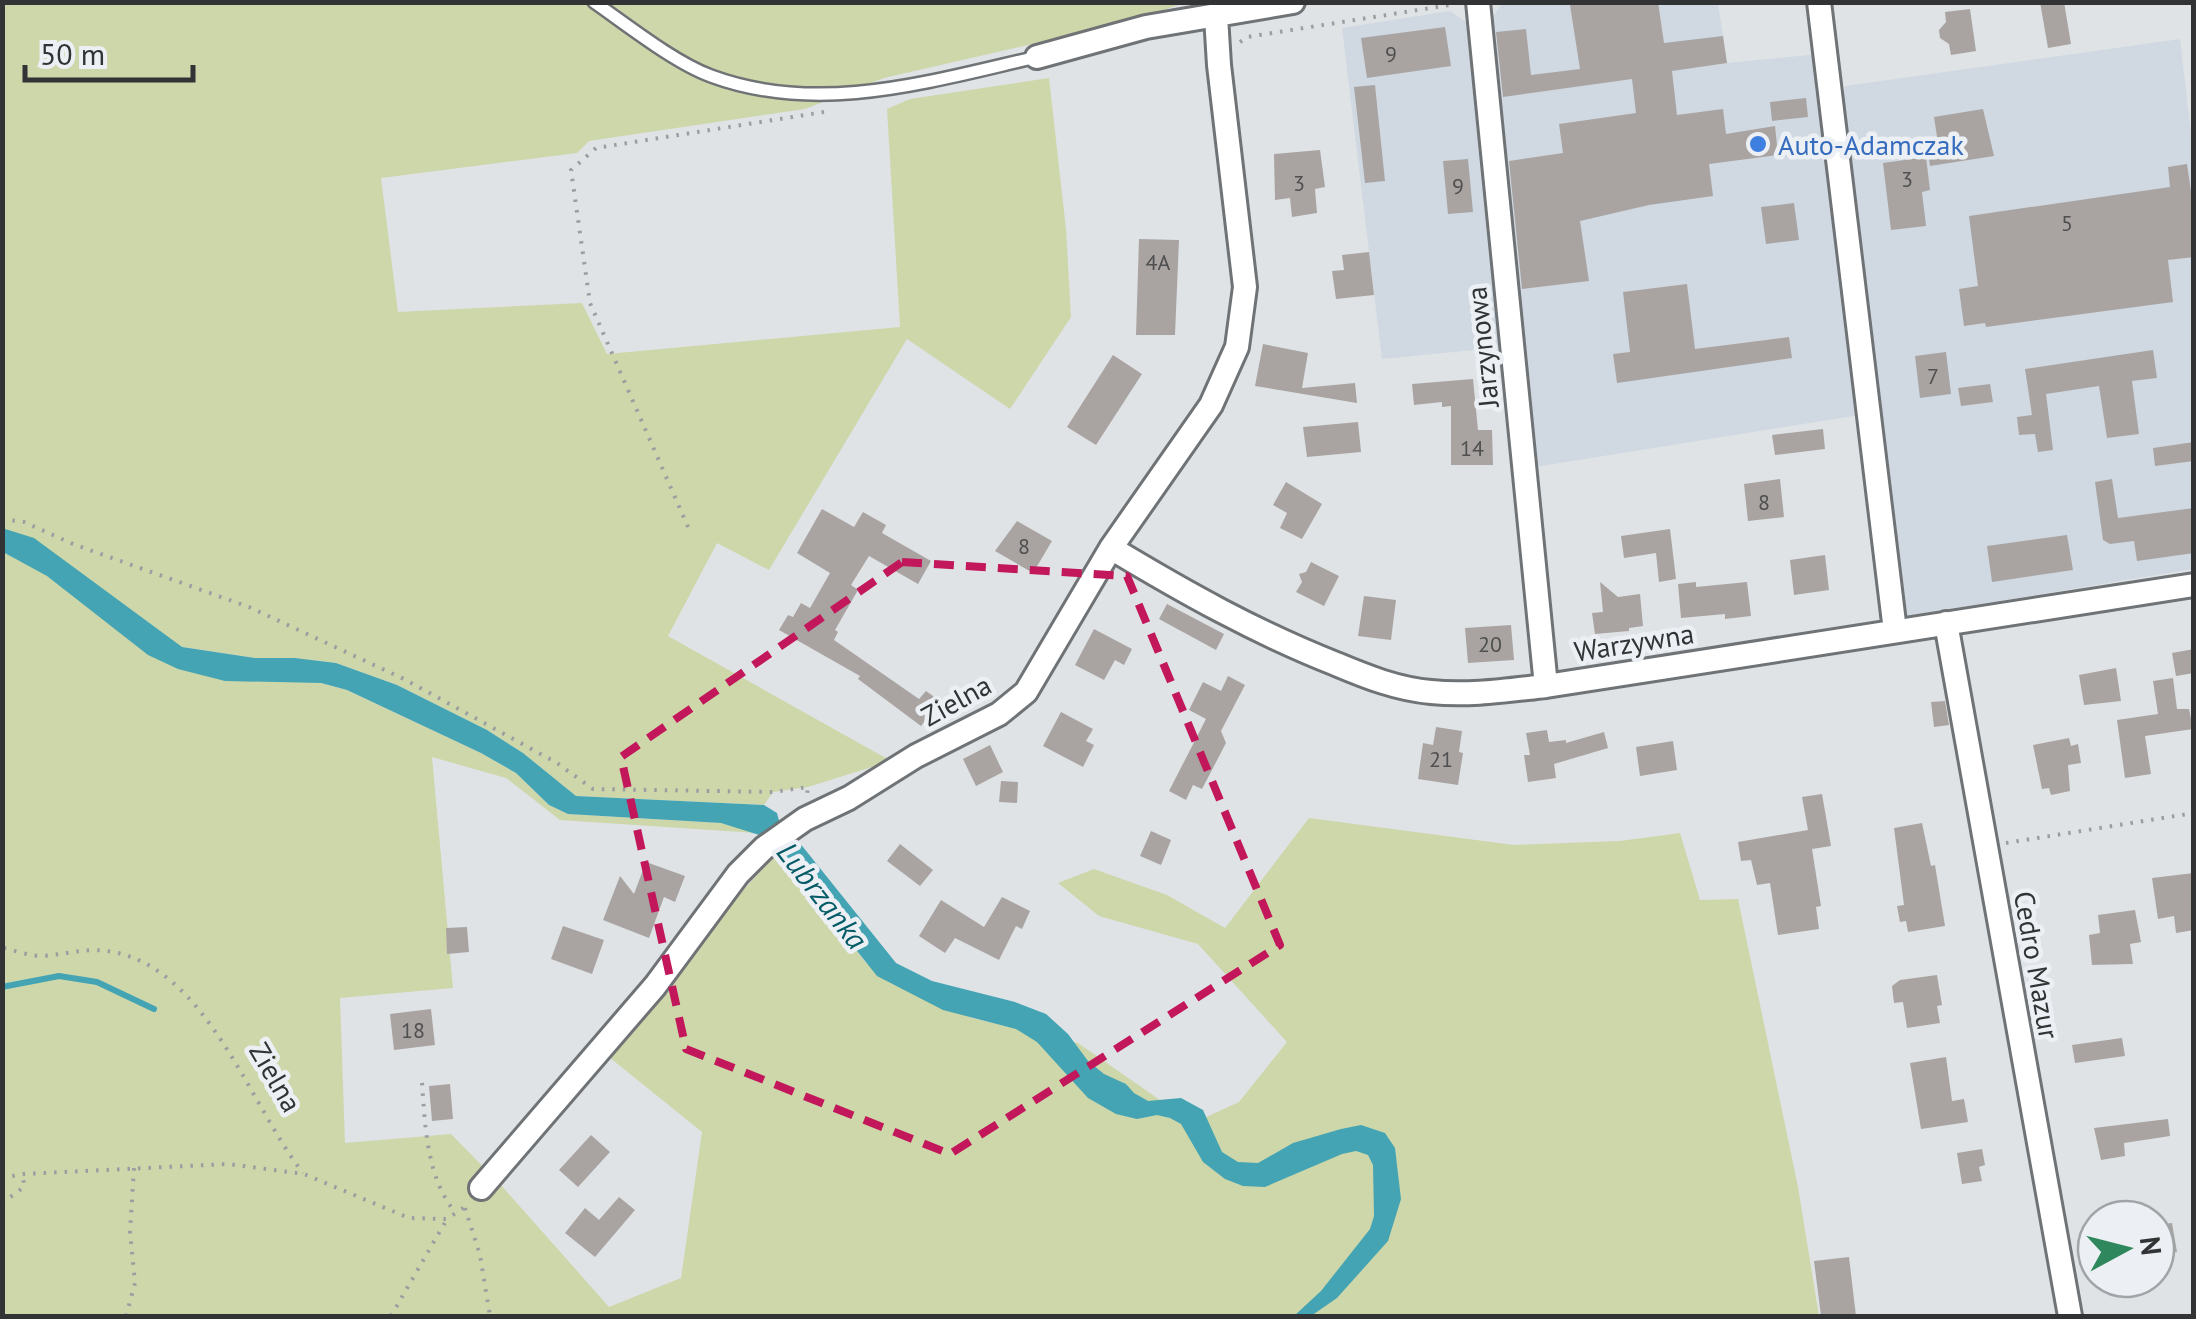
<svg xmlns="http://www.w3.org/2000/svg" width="2196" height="1319" viewBox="0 0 2196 1319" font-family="'PT Sans',sans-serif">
<rect width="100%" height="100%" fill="#dfe3e6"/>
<path fill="#d0d9e2" d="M1502,3H1718L1727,63L1819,54L1860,415L1535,467L1489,23Z
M1450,11L1469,24L1505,347L1382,359L1342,28Z
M2180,39L2194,159L2193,569L1907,616L1843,106L1845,86Z"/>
<path fill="#cdd7aa" d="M3,2L1184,3L1133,21L884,78L805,109L589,141L577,153L381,178L398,312L582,303L607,354L900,327L887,109L910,99L1049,78L1066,229L1071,317L1010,409L907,339L769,570L717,543L668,636L891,761L808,787L773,792L764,805L576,796L523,753L487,730L397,685L336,663L295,658H255L183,647L347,690L481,753L516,773L549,805L568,814L721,823L757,833L560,820L506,778L432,757L453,988L340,998L345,1143L451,1134L501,1185L609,1307L681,1278L702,1132L604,1053L667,989L705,932L778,852L866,963L972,1018L1078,1043L1193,1123L1239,1102L1287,1042L1198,944L1099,916L1058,883L1094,869L1167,895L1225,928L1309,818L1514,845L1620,841L1680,833L1700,900L1738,899L1798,1187L1819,1316H3Z"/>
<path fill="#44a4b4" d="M2,528L34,538L182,647L255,658H295L336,663L397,685L487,730L523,753L576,796L764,805L777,813L780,824L803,847L896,963L932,981L1015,1002L1046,1014L1068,1034L1088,1061L1104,1074L1126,1084L1134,1093L1148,1101L1181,1098L1203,1110L1222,1152L1238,1162L1258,1163L1293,1143L1341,1129L1361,1125L1385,1133L1395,1148L1401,1199L1388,1241L1337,1298L1311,1316H1294L1321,1291L1370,1229L1374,1216L1373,1165L1368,1155L1356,1151L1342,1154L1265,1187L1243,1186L1225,1179L1203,1162L1181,1124L1170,1118L1157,1115L1137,1119L1116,1114L1088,1098L1037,1042L1016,1029L943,1010L877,976L766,837L721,823L568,814L549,805L516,773L481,753L347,690L321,683L225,681L178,669L148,655L47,576L3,552Z"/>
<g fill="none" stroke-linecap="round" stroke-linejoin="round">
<path stroke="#44a4b4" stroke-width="6" d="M2,987L59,976L97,982L154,1009"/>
</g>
<path fill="#a9a4a2" d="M1584,2H1658L1664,43L1723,36L1727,63L1672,71L1677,115L1723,109L1726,134L1775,126L1778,155L1709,164L1713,196L1649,205L1580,221L1589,281L1522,289L1509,161L1563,153L1559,124L1636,113L1632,79L1503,97L1496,32L1526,29L1531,75L1580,69L1570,5Z
M2040,2H2064L2071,44L2048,48Z
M1970,9L1976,51L1951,55L1949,44L1940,38L1939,30L1946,22L1945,12Z
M1445,27L1451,66L1367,78L1361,38Z
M1375,85L1385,181L1365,183L1354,87Z
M1806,98L1808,117L1772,121L1770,102Z
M1983,109L1994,156L1930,166L1927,145L1938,143L1934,117Z
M1320,150L1325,187L1315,189L1317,213L1292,217L1290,198L1275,200L1274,154Z
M1926,157L1930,190L1922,192L1926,226L1891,230L1883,163Z
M1468,159L1473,212L1448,214L1443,161Z
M2187,164L2194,212V257L2168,260L2173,302L1986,327L1985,323L1964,326L1959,289L1978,286L1969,216L2170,187L2168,167Z
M1794,203L1799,240L1766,244L1761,207Z
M1139,239L1179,240L1175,335H1136Z
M1369,252L1374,295L1336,299L1332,271L1344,270L1342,255Z
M1687,284L1695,349L1789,337L1792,358L1617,383L1613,354L1630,352L1623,292Z
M1263,344L1308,353L1302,388L1355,383L1357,403L1255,386Z
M2153,350L2157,378L2132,381L2139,434L2107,438L2099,386L2046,394L2053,450L2038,452L2035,434L2019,435L2017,417L2032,415L2025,369Z
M1946,352L1951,394L1920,398L1915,356Z
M1113,355L1142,374L1096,445L1067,427Z
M1473,379L1478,430H1492L1493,465H1451V406L1442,407V402L1414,405L1412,384Z
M1990,384L1993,402L1961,406L1958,388Z
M1358,422L1361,452L1307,457L1303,427Z
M1823,429L1825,449L1775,455L1772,435Z
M2194,442V461L2155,466L2153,448Z
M1780,479L1784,517L1748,521L1744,484Z
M2112,479L2118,518L2194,508V553L2137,561L2134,541L2110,544L2103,540L2095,482Z
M1286,482L1322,504L1302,539L1280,528L1287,513L1273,505Z
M822,509L854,527L863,512L886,525L882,533L931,561L918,584L869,556L851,585L858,590L835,630L838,632L834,640L919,699L926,691L940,701L921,726L858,679L860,676L779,630L788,615L793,617L801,603L810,608L830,573L797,553Z
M1017,521L1052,541L1033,573L995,551Z
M1670,529L1676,579L1659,582L1656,553L1624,558L1621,536Z
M2067,535L2073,570L1992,582L1987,546Z
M1825,555L1829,590L1794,595L1790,560Z
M1311,562L1339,576L1324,606L1296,592L1302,582L1299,574L1306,572Z
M1600,582L1618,597L1640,594L1643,626L1629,628V631L1595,634L1592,613L1603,612Z
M1696,582V587L1747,582L1751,616L1725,619V614L1681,618L1678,584Z
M1364,596L1396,600L1391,640L1358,636Z
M1167,604L1224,634L1216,650L1159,619Z
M1511,625L1514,660L1468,663L1465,628Z
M1094,629L1132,649L1124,665L1115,660L1104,680L1075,665Z
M2194,649V673L2176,676L2172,653Z
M2116,668L2121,701L2084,705L2079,675Z
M1228,676L1245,685L1221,731L1226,743L1202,789L1193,785L1186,800L1169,791L1206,719L1189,710L1203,682L1221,691Z
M2173,678L2177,709H2189L2193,729L2145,736L2151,774L2125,778L2117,720L2158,714L2153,681Z
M1945,701L1949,725L1934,727L1931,702Z
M1061,712L1093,729L1086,741L1094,745L1083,767L1043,746Z
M1436,727L1462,731L1459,752L1463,753L1458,785L1418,779L1423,743L1433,745Z
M1547,730L1549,742L1566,740V743L1604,732L1608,748L1554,764L1556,778L1528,782L1524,755H1530L1526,733Z
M2069,738L2071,746L2078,744L2081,763L2068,765L2070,791L2051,795L2049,788L2042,789L2033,745Z
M1673,741L1677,770L1640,776L1636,747Z
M990,745L1003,772L976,786L963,759Z
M1001,781L1018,782L1017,803L999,802Z
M1822,794L1831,846L1812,849L1821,906L1816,907L1819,929L1778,935L1770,883L1757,885L1751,860L1741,861L1738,842L1808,830L1802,797Z
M1922,823L1931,866L1935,865L1945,926L1908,932L1906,921L1900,922L1897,906L1904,905L1894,828Z
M1151,831L1171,840L1161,865L1140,856Z
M900,844L933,870L920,886L887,861Z
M646,862L685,876L675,902L664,897L649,938L603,920L620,876L634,894Z
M2194,873V930L2176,933L2174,916L2158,919L2152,878Z
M1002,897L1030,911L1022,929L1016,926L999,960L955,938L945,953L919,936L941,900L984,927Z
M2135,910L2141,942L2130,944L2133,964L2092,965L2089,935L2100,933L2098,915Z
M563,926L604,940L592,974L551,959Z
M467,927L469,952L447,954L446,928Z
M1937,975L1942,1005L1937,1006L1940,1023L1907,1028L1903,1002L1894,1003L1892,986L1900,980Z
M431,1009L435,1045L394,1050L390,1014Z
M2122,1038L2125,1056L2075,1063L2072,1045Z
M1946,1057L1952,1101L1964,1099L1968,1122L1921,1129L1910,1063Z
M450,1084L453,1119L432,1121L429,1086Z
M2168,1119L2170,1136L2124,1143L2125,1156L2101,1160L2094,1128Z
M591,1135L610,1152L578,1187L559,1170Z
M1982,1149L1985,1165L1979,1167L1982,1181L1962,1184L1957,1153Z
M619,1197L635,1210L595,1257L565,1233L585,1208L599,1220Z
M2172,1223L2177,1252L2156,1256V1225Z
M1849,1257L1856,1316H1821L1814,1261Z"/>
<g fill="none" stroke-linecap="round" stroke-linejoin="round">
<g stroke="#6f7376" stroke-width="16">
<path id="lane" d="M594,2C627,25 675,63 711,76C819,116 931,81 1037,57"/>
</g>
<g stroke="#6f7376" stroke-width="28">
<path id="street" d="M1478,2L1546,686
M1819,2L1895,631
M1037,57L1146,27L1293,2
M1111,548C1184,592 1257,633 1336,664C1367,677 1397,689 1431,692C1470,696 1508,690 1546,686L2194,585
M1946,623L2070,1316
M481,1188L655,986L738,874L764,848L805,819L849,798L916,756L999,714L1026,692L1111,548L1211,405L1237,347L1245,287L1219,65L1216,16"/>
</g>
<path stroke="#9b9ea0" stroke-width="4" stroke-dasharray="2.5 8" stroke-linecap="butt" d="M1240,42L1247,37L1456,4
M2,519L24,522L73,544L249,607L404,679L557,763L593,789L773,792L808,787L807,795
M688,527L590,303L571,170L596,148L824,112
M2006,843L2194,813
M4,948C16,951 30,956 42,956C70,954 89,946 118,953C209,975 250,1105 303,1173
M422,1083C425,1126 427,1180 456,1213
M2,1178L23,1174L228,1164L304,1174L409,1218L447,1219L469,1204
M2,1203L24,1187L23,1174
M465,1208L480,1255L490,1316
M126,1316L135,1283L130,1231L134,1168
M391,1316L447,1219"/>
<use href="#lane" stroke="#fff" stroke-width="11"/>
<use href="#street" stroke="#fff" stroke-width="22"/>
</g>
<path fill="none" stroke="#c2185b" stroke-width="8" stroke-dasharray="20 12" stroke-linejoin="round" d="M902,562L1127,576L1280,945L950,1154L686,1049L621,757Z"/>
<circle fill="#3f7fe0" stroke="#ecf0f4" stroke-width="4" cx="1758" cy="144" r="10"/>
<g text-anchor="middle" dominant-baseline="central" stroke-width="9" stroke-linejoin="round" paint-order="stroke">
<g font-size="22" fill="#4f4f50">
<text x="1391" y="54">9</text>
<text x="1907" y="179">3</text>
<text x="1299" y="183">3</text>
<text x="1458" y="186">9</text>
<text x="2067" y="223">5</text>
<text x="1158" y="262">4A</text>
<text x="1933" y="376">7</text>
<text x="1472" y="448">14</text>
<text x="1764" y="502">8</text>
<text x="1024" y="546">8</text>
<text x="1490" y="644">20</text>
<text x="1441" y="759">21</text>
<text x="413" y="1030">18</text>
</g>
<g font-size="28" fill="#366cbe" stroke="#ecf0f4" text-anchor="start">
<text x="1778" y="144">Auto-Adamczak</text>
</g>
<g font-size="28" fill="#313334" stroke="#ecf0f4">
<text transform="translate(1482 347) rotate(-96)">Jarzynowa</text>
<text transform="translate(1634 642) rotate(-9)">Warzywna</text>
<text transform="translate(956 700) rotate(-29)">Zielna</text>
<text transform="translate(2037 965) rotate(80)">Cedro Mazur</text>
<text transform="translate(276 1077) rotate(60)">Zielna</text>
</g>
<g font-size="30" font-style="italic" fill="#055b66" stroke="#ecf0f4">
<text transform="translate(823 895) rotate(52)">Lubrzanka</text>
</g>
</g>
<rect width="2196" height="1319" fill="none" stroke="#313334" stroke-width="10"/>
<g transform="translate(2126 1249) rotate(83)"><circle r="48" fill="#ecf0f4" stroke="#a1a4a7" stroke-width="2.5"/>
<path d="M0-8L18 38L0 25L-18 38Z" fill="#2f885d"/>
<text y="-15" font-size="28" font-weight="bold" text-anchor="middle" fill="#313334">N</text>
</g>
<path d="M25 65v15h168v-15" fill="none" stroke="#313334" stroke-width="5"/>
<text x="40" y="65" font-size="30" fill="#313334" stroke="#ecf0f4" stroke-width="8" paint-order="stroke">50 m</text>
</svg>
